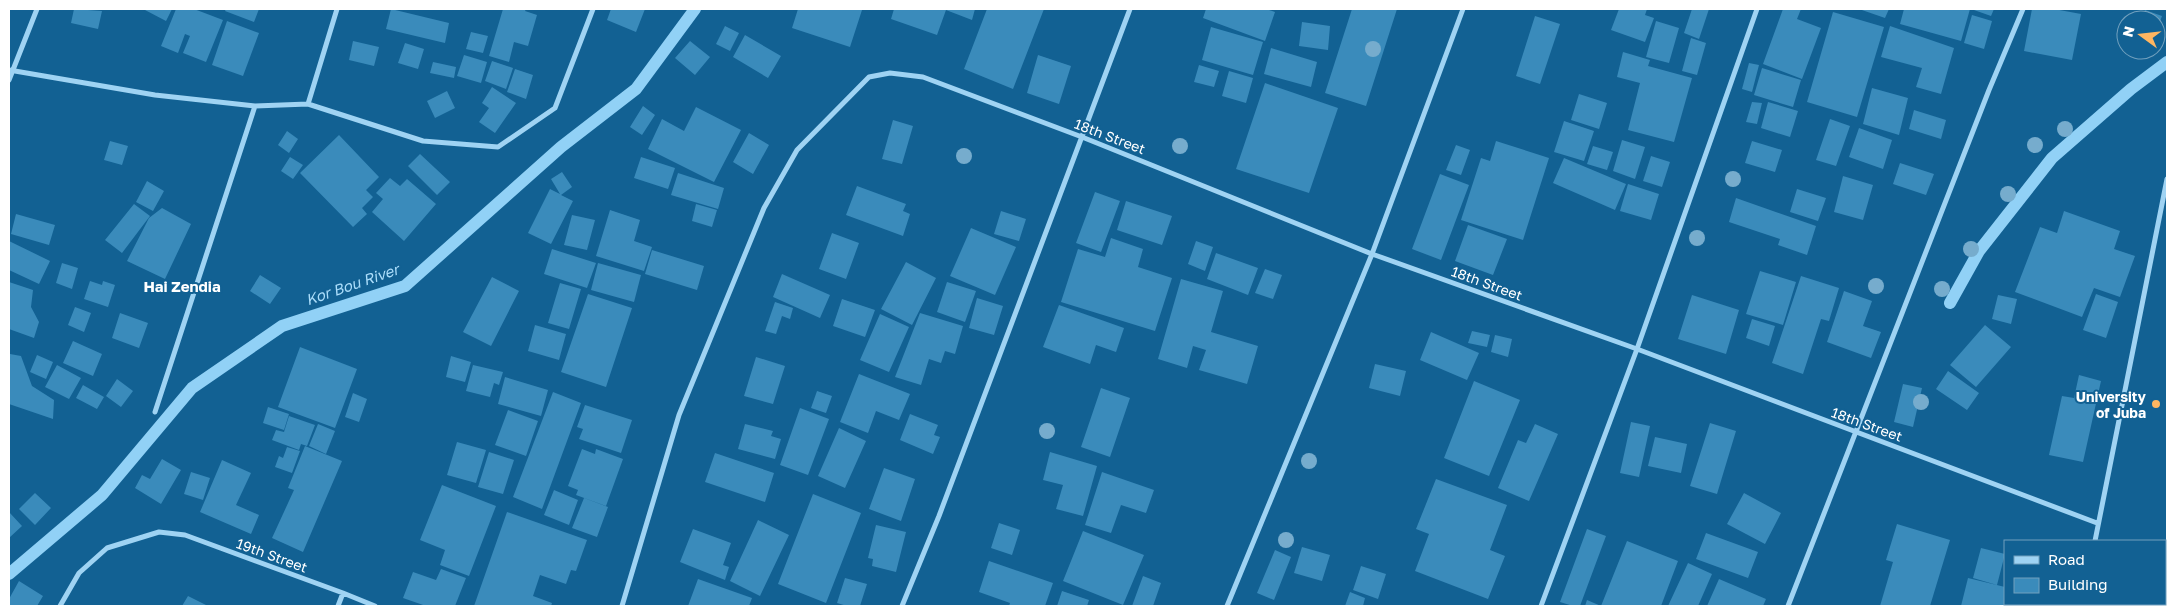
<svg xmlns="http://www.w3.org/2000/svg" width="2176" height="615" viewBox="0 0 2176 615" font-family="'Golos Text',sans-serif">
<rect width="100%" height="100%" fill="#126193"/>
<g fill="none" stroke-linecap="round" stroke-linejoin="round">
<path stroke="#91d1f6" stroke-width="12" d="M1950,303L1979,251L2052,158L2131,89L2167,62
M9,574L102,495L192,388L282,326L405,286L561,147L636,89L695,9"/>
</g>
<path fill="#3a8bbb" d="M74,9L102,11L98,29L71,23Z
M146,9H172L166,21L145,10Z
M176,9H194L223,20L206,62L183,53L190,36L185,34L178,53L161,46Z
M226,9H259L254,22L225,11Z
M391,9L449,23L445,43L386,29Z
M503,9H526L525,11L537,15L528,46L514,42L509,62L489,56Z
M611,9H645L636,32L607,20Z
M798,9L862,10L850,47L792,28Z
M894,9H975L972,20L946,10L937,35L891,19Z
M987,9H1044L1013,89L964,69Z
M1206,9H1266L1275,12L1265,41L1203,18Z
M1352,9H1397L1366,106L1325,93Z
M1619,9H1647L1645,15L1654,18L1645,42L1611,30Z
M1692,9H1709L1699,39L1684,33Z
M1783,9H1801L1797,19L1821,28L1802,79L1763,64Z
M1859,9H1889L1885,18Z
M1904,9H1970L1961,41L1900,24Z
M1974,9H1994L1991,16L1974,10Z
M2032,9H2054L2081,14L2072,60L2024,51Z
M2145,10L2162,16L2156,32V20H2141Z
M1833,12L1884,27L1857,117L1807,102Z
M1972,15L1992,21L1984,49L1964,43Z
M1535,16L1560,24L1540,84L1516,76Z
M227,21L259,33L243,76L212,65Z
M1656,21L1679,28L1669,63L1646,57Z
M1302,22L1330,26L1328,50L1299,46Z
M725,26L739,33L730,51L716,44Z
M1890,26L1954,48L1941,94L1916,87L1922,68L1881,57Z
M1211,27L1263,42L1253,75L1202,60Z
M471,32L488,36L483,53L466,49Z
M745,35L781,56L768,78L733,57Z
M1691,38L1706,43L1697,75L1682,71Z
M353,41L379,47L374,66L349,60Z
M690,41L710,57L695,75L675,58Z
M405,43L424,49L418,69L398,63Z
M1271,48L1317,62L1311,87L1264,74Z
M1623,52L1650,60L1648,66L1692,78L1674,142L1628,130L1640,83L1617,77Z
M464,55L487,62L481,83L457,76Z
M1038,55L1071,66L1059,104L1027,93Z
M492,61L513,68L506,89L485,81Z
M433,62L456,67L454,78L430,73Z
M1749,63L1759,65L1752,92L1742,89Z
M1199,65L1219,71L1214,87L1194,82Z
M1762,68L1801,80L1793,107L1754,95Z
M515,69L533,75L526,99L507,92Z
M1229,71L1253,78L1246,103L1222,96Z
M1265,83L1338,108L1309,193L1236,169Z
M492,87L516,103L495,133L479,122L489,108L482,103Z
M1872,88L1908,98L1899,135L1863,124Z
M447,91L455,108L435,118L427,101Z
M1579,94L1607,103L1599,129L1571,120Z
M1752,102L1762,103L1757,124L1746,122Z
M1768,102L1798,111L1790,137L1761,128Z
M643,106L655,115L642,135L630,127Z
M696,107L741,130L714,182L648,149L662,119L684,131Z
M1914,110L1946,120L1941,139L1909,129Z
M1830,119L1850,126L1836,166L1816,160Z
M893,120L913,126L902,164L882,159Z
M1564,121L1594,131L1584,161L1554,152Z
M1859,128L1892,140L1883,169L1849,157Z
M287,131L298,139L289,153L278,145Z
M749,133L769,145L753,174L733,162Z
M339,135L379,177L366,190L373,197L362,208L367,214L353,227L300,173Z
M1622,140L1645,147L1635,179L1613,171Z
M110,141L128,146L122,165L104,160Z
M1496,141L1549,158L1523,240L1461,220L1481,158L1490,161Z
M1752,141L1782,150L1775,172L1745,163Z
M1456,145L1470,150L1461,175L1446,170Z
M1593,146L1613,152L1607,170L1587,164Z
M420,154L450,182L437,195L408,166Z
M1651,156L1670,162L1662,187L1643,181Z
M290,157L303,165L293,179L281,171Z
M641,157L675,168L668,189L634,178Z
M1564,158L1626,184L1615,210L1553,183Z
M1900,163L1934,174L1926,195L1893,184Z
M562,172L572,187L561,195L573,201L551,244L528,233L550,189L560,194L551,179Z
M678,173L724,188L718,209L671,195Z
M1440,174L1469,185L1441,260L1412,249Z
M1843,176L1873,185L1863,220L1834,212Z
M390,178L400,186L407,179L436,204L404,241L372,212L383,199L376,193Z
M147,181L164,191L153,211L136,202Z
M1628,184L1659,194L1651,220L1620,211Z
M857,186L906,204L903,211L910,214L903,236L846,215Z
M1797,189L1826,198L1818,221L1790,212Z
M1095,192L1120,201L1101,252L1076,243Z
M1736,198L1816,226L1807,255L1778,245L1780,239L1729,222Z
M1126,201L1172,216L1162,245L1117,230Z
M134,204L150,216L122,253L105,240Z
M696,204L717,210L712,227L692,221Z
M162,208L191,224L165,279L127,261L149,218Z
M610,210L640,220L634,241L652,247L644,271L596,256Z
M1001,211L1026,219L1019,241L994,234Z
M2064,211L2120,231L2114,249L2135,256L2120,297L2094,288L2082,317L2015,292L2040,227L2057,233Z
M16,214L55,225L49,245L11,234Z
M572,215L595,220L587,250L564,245Z
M1468,225L1507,239L1493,275L1455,261Z
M971,228L1016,247L995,295L950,276Z
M832,233L859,243L846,279L819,269Z
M1111,238L1143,249L1138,267L1172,278L1155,331L1061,302L1078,249L1105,257Z
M9,241L50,261L39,284L9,270Z
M1196,241L1213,247L1205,271L1188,264Z
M552,249L596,263L587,288L544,274Z
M652,250L704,266L697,290L645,274Z
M1216,253L1258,268L1248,295L1207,279Z
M906,262L936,278L912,325L881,309Z
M62,263L78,268L72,289L56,283Z
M598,263L641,275L634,302L591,290Z
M1265,269L1282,275L1273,299L1255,293Z
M1760,271L1796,282L1783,325L1746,314Z
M782,274L830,295L820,318L773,297Z
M260,275L281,288L270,304L250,291Z
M1801,276L1839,288L1829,321L1821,319L1803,374L1772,363Z
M492,277L519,291L491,346L463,332Z
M1181,279L1223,291L1211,332L1258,346L1247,384L1199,370L1206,350L1193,346L1187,368L1158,359Z
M90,281L102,285L103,281L115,285L108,307L84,299Z
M9,282L33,290L31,307L39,322L34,338L9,329Z
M947,282L976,291L965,322L937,312Z
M560,283L581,289L569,329L548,323Z
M1844,291L1872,301L1863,326L1881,332L1871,358L1827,342Z
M588,294L632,308L606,387L561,372Z
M2096,294L2118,302L2106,338L2083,330Z
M1692,295L1739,310L1726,354L1678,339Z
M1998,295L2017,299L2011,324L1992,319Z
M977,298L1003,306L994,335L969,328Z
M842,299L875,310L865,337L833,326Z
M775,302L793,308L790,319L782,316L776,334L765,331Z
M1059,305L1124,328L1116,352L1096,345L1090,364L1043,347Z
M75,307L91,313L84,332L68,325Z
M120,313L148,323L139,348L112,338Z
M920,313L963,326L955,354L945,351L941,363L929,359L921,385L895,377Z
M880,314L909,327L889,372L860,360Z
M1752,319L1775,326L1769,346L1746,338Z
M535,325L566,334L559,360L528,351Z
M1985,325L2011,347L1976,387L1950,365Z
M1472,331L1490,335L1487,347L1468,343Z
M1431,332L1479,353L1467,380L1420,360Z
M1495,335L1512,339L1508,357L1491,352Z
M73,341L102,354L93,376L63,363Z
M300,347L357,369L335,428L278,407Z
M10,354L21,356L32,386L54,400L53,419L9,404Z
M37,355L53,362L46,379L30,372Z
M451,356L471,362L465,382L446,377Z
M756,357L785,366L773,404L744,396Z
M1375,364L1406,371L1400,396L1369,388Z
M57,365L81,378L69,399L45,387Z
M473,365L503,372L499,385L494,383L490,397L466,391Z
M1948,371L1979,393L1967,410L1936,389Z
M859,374L910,394L899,420L876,411L868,433L840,422Z
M2079,375L2101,381L2083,462L2049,455L2062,396L2074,398Z
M505,377L548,390L541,416L498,404Z
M117,379L133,391L121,407L106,396Z
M1474,381L1520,400L1489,476L1444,458Z
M1903,384L1922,388L1913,427L1894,422Z
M83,385L104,397L97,409L76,398Z
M1101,388L1130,398L1110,457L1081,447Z
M817,391L832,396L826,413L811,408Z
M553,392L581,403L542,509L513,497Z
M353,393L367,399L359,422L345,417Z
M585,405L632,420L621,453L579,439L583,429L577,427Z
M268,407L289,414L284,430L263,423Z
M800,408L829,419L808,475L780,465Z
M508,410L538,421L526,456L495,445Z
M910,414L938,425L934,435L940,437L933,454L900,440Z
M289,416L315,425L307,446L301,444L299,450L272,440L276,430L284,432Z
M1631,422L1650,426L1639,477L1620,473Z
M1710,423L1736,431L1717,494L1690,486Z
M318,424L335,431L326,454L309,446Z
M745,424L773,431L771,436L781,439L775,459L738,449Z
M1535,424L1558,434L1529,501L1498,488L1518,440L1526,443Z
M839,428L866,441L845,488L818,476Z
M1655,437L1687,444L1681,473L1648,466Z
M457,442L486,450L476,483L447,475Z
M305,446L342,461L303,552L272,538L294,490L288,488Z
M287,447L300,451L292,473L275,467L279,456L283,458Z
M582,449L595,454L596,449L623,459L606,506L576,495L578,490L568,486Z
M489,452L514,460L503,494L478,487Z
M1050,452L1097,466L1083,516L1056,509L1063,485L1043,480Z
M715,453L774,473L765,502L705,482Z
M162,459L181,470L161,504L135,488L142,475L150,479Z
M222,460L251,473L236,505L259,515L251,534L200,512Z
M884,468L915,479L901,521L869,509Z
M191,472L210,478L203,500L184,494Z
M1102,472L1154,490L1146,513L1121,505L1111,533L1085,525Z
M1436,479L1507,505L1490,550L1505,556L1488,599L1415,571L1429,534L1416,529Z
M442,485L496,506L469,576L440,565L445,550L420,540Z
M554,490L578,500L569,525L544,515Z
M35,493L51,508L35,525L19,509Z
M1744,493L1781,513L1765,544L1727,524Z
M813,494L861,513L826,603L778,584Z
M584,498L608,507L597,537L572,528Z
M9,512L22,526L9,538Z
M507,512L587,540L576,571L571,570L566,584L540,575L533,596L552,603L551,606H474Z
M758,520L789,535L760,596L730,581Z
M999,523L1020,530L1012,555L991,548Z
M1897,524L1950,540L1930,606H1880L1893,562L1886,560Z
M876,525L906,532L896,572L872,566L873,559L868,558Z
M693,529L731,543L723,565L729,567L725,580L680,562Z
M1587,529L1606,536L1580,606H1573L1560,602Z
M1083,531L1144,555L1123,605L1063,581Z
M1706,533L1758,552L1748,578L1696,559Z
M1627,541L1678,561L1661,606H1601Z
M1302,547L1330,555L1322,581L1294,573Z
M1981,548L2005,554L1997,585L1973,578Z
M1275,550L1291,557L1274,600L1257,593Z
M989,561L1053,583L1045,606H1009L1010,603L979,592Z
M1688,563L1712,574L1698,606H1668Z
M1361,566L1386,574L1378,599L1353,590Z
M441,569L466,578L455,606H426L403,598L413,572L436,580Z
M1143,576L1161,583L1153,606H1132Z
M845,578L867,584L860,606H847L837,603Z
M1968,578L2005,587V604H2014L2013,606H1961Z
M698,579L752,598L749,606H688Z
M1719,579L1766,599L1763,606H1707Z
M19,581L43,596L37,606H9V599Z
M1062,591L1089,600L1087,606H1057Z
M1350,592L1365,598L1363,606H1345Z
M188,596L208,606H182Z
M1587,600L1601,606H1585Z
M2028,604H2065V606H2027Z"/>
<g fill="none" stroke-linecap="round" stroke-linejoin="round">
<path stroke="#9fd3f3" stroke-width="5" d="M9,70L155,95L255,106L308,104L423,141L498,147L555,108L593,9
M9,80L37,9
M308,104L337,9
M155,412L255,106
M2095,541L2167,179
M60,606L79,573L107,548L159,532L185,535L343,593L375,606
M338,606L343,593
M622,606L679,415L764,208L797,150L869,77L890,73L923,77L1082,137L1372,254L1637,349L2097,523
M902,606L939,516L1130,9
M1227,606L1372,254L1463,9
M1541,606L1637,349L1757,9
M1788,606L1989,90L2023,9
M2085,606V604"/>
</g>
<g fill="#76accd">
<circle cx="1373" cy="49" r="8"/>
<circle cx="2065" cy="129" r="8"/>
<circle cx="2035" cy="145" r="8"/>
<circle cx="1180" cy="146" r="8"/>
<circle cx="964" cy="156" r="8"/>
<circle cx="1733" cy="179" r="8"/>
<circle cx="2008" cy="194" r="8"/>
<circle cx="1697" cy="238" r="8"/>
<circle cx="1971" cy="249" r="8"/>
<circle cx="1876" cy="286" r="8"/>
<circle cx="1942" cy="289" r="8"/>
<circle cx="1921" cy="402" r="8"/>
<circle cx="1047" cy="431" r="8"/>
<circle cx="1309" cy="461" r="8"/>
<circle cx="1286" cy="540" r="8"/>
</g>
<circle fill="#ffb661" stroke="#126193" stroke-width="2" cx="2156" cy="404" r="5"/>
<g text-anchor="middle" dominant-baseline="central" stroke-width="4" stroke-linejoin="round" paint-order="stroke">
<g font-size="14" fill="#fff" stroke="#126193">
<text transform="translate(1110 136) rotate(21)">18th Street</text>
<text transform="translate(1487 283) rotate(20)">18th Street</text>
<text transform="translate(1867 424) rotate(20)">18th Street</text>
<text transform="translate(272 555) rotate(20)">19th Street</text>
</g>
<g font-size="14" font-weight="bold" fill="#fff" stroke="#126193" text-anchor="end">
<text x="2146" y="396">University<tspan x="2146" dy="16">of Juba</tspan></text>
</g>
<g font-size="15" font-style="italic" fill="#abddfa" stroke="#126193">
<text transform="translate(352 284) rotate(-19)">Kor Bou River</text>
</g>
<g font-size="15" font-weight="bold" fill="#fff" stroke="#126193">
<text x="182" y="286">Hai Zendia</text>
</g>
</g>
<rect width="2176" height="615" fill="none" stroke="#ffffff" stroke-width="20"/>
<rect x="2004" y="540" width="162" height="65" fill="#126193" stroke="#71a0be"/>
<rect x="2014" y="556" width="25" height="8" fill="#9fd3f3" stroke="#71a0be"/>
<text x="2048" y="565" font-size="15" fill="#ffffff">Road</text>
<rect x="2014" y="578" width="25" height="15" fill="#3a8bbb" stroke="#71a0be"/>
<text x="2048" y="590" font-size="15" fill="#ffffff">Building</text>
<g transform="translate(2141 35) rotate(285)"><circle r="24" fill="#126193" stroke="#71a0be"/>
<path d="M0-4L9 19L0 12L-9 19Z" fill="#ffb661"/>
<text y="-8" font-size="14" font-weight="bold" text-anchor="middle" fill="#ffffff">N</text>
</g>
</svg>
